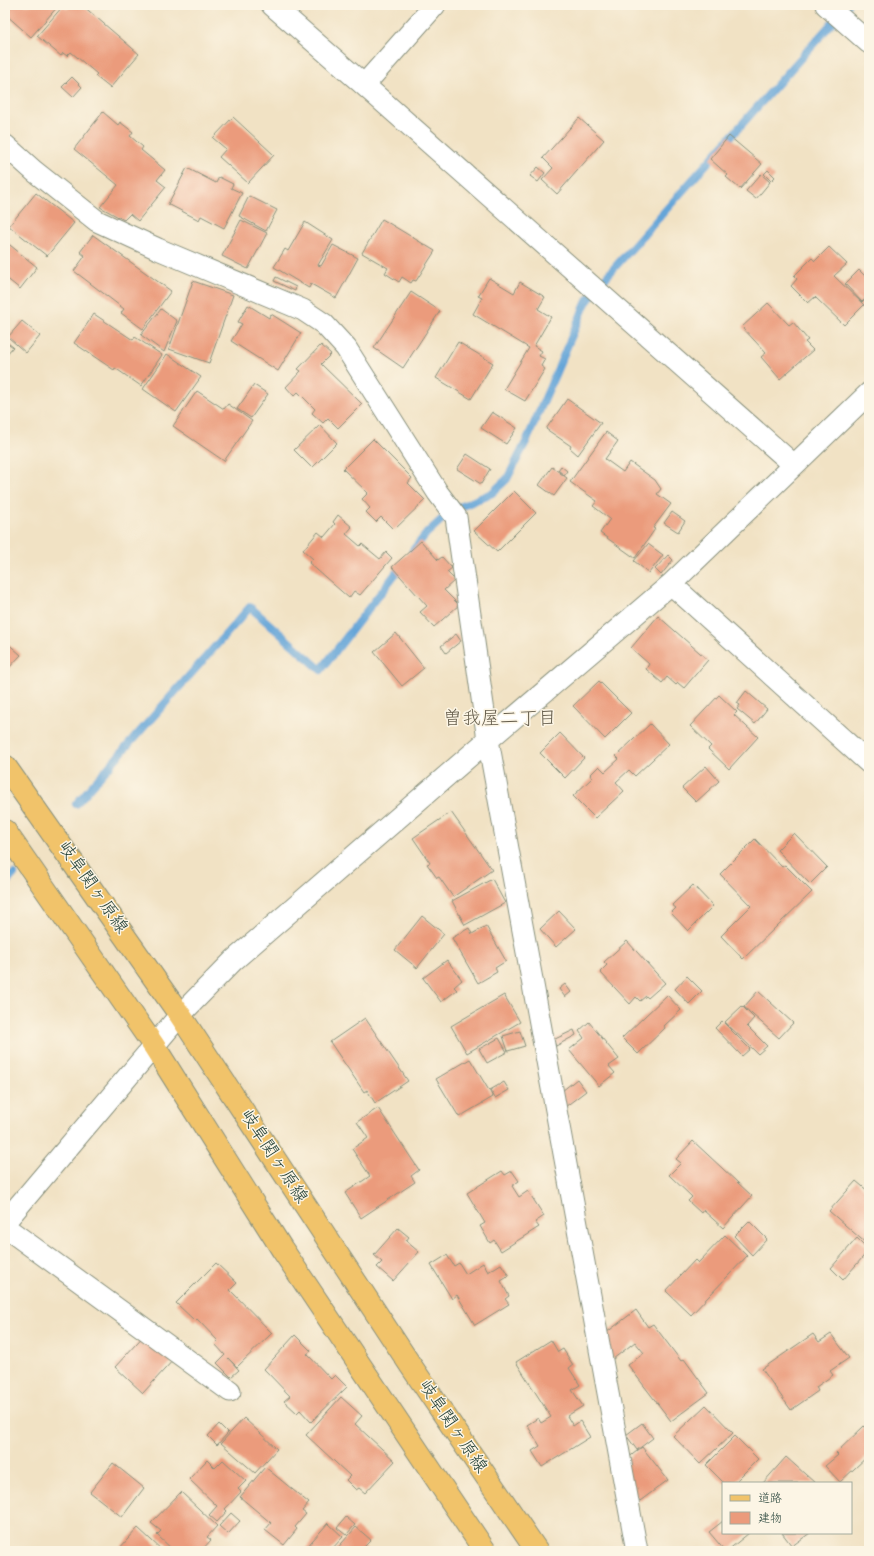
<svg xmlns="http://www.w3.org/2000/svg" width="874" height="1556" viewBox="0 0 874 1556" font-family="'Indie Flower','Klee One',sans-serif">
<rect width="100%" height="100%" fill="#fcf5e5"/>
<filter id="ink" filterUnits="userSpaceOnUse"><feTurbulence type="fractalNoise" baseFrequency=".025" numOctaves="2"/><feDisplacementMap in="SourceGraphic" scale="8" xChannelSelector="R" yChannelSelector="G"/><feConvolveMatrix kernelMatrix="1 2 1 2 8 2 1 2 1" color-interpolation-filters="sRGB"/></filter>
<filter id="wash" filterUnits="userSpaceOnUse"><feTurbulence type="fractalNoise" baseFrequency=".012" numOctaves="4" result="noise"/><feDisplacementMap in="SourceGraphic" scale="16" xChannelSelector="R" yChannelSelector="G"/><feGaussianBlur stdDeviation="0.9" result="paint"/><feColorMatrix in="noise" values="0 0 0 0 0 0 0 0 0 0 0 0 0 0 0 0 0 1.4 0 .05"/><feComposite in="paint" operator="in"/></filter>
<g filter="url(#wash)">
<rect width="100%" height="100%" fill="#f1e2c4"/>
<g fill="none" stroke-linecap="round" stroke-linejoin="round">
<path stroke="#65a5d8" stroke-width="8" d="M413,550L427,533L451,511L492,493L507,479L526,442L586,303L607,276L848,5
M76,804L250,607L321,670L403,564
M5,884L14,874"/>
</g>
<g id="blocks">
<path fill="#eb9b7c" d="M11,5H59L31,37L5,14L12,6Z
M71,5H82L139,54L110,88L95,76L97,74L71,52L67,56L63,53L61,56L37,36L63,6L67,9Z
M72,77L82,87L73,97L62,87Z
M103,112L118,125L120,122L133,132L130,136L143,147L141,150L165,170L157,180L166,187L138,221L130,214L124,220L100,207L118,185L74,149Z
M233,117L274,155L248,183L219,157L226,149L213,138Z
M579,118L604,140L557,194L542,180L553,168L543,158Z
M729,136L762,164L740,189L726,177L728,175L710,159Z
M538,167L545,173L538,182L530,176Z
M187,168L216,183L219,177L233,184L231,188L242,193L224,228L201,216L199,220L168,204Z
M768,170L775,177L771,181L764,174Z
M761,174L770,182L756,199L746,191Z
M36,193L74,223L47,256L9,226Z
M249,196L277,210L266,231L239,216Z
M382,219L435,251L416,281L413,280L411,283L402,277L399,282L385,273L388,268L362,253Z
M241,220L267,233L248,269L222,256Z
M305,222L333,240L318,265L321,266L333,245L358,258L336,298L311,284L309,288L307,287L274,267L285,249L288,251Z
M93,235L171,291L143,329L121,313L124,309L74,271L85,256L80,252Z
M5,241L37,267L20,289L5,277Z
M829,247L847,264L834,276L864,305L844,325L815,297L808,303L791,286L797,279L794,276L812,258L815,261Z
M859,270L869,280V295L862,302L845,284Z
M276,277L296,287L295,291L274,281Z
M489,278L514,293L520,282L545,297L538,309L551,317L534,346L542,351L539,356L545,359L541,366L545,369L525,401L504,389L529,348L473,314L482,298L478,296Z
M193,281L233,295L209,363L169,349Z
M411,292L440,311L403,368L374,348Z
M768,303L789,325L793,322L808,340L805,342L813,350L780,379L761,357L766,353L742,327Z
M248,305L269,318L271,314L301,333L278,371L231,341L242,324L238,322Z
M161,309L177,321L164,352L141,335Z
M94,314L133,340L135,337L162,355L141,386L115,368L114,370L74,343Z
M22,321L40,336L26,353L8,337Z
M5,341L13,347L5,356Z
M458,342L493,363L471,399L436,378Z
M321,345L331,354L321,364L362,404L338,428L328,418L323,423L312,413L315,409L298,392L294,396L286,387L301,371L298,369Z
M167,354L201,377L176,412L143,389Z
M254,385L268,394L251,418L237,409Z
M197,391L224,409L228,404L252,421L224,461L173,426Z
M567,399L601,423L578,455L570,448L571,446L546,429Z
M492,412L517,428L506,444L481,428Z
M320,425L337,443L312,468L294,450Z
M606,432L618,441L605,459L623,472L630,462L655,480L661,489L657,494L671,504L653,528L655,529L635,558L600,533L610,519L593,506L597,501L570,482Z
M373,439L412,478L408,483L425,500L394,530L381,517L376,522L366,512L370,508L362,499L368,493L343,469Z
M467,454L490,469L481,484L457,469Z
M561,466L567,471L564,475L558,470Z
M552,467L567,478L554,496L539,485Z
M514,491L536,513L497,552L474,531Z
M672,512L685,521L678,532L664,523Z
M338,515L352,527L346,534L360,546L362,544L380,559L386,552L392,558L360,595L354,591L349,598L309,563L313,559L303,550L318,532L324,537L335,524L333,522Z
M421,541L438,560L442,557L452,568L447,572L455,580L444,590L459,605L434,627L420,612L427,606L392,567Z
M648,544L663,555L649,573L634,561Z
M668,555L673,560L661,575L655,569Z
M658,616L708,660L684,688L678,683L676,685L667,677L662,683L646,669L649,664L631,648Z
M396,633L424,668L402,686L374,652Z
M456,634L461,641L446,653L441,646Z
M5,641L21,655L5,672Z
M599,681L631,713L605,739L573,706Z
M746,691L767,709L755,724L737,709L740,705L737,703Z
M719,695L737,712L734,715L758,737L729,769L708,749L711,746L690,726Z
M650,724L669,744L635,776L629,770L616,782L624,791L595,818L573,796L592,778L590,775L599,766L605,772L619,759L616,756Z
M560,733L584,758L565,778L540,753Z
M706,766L719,781L696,802L682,788Z
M451,812L492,870L453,897L439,877L437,878L427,864L430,863L413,838Z
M794,833L827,867L810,884L777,850Z
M755,839L782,867L785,865L812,892L743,959L721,936L751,906L720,874Z
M492,879L505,903L465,925L452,901Z
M693,885L713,906L688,931L671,913L676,908L672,905Z
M559,911L576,929L556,947L540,929Z
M422,916L444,934L417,968L395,950Z
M486,926L506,961L495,968L497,972L478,983L452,938L469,928L472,934Z
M627,941L665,983L648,998L646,996L640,1001L636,997L630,1004L600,972L607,965L604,962Z
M447,960L462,980L454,987L457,990L441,1002L423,978Z
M687,976L702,991L689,1004L675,989Z
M565,984L571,992L565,997L559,989Z
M758,991L793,1023L779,1038L744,1007Z
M504,995L520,1022L467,1053L451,1026Z
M667,995L681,1010L664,1026L665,1028L638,1054L622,1038Z
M742,1006L754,1018L747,1026L767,1046L758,1054L725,1022Z
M365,1018L408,1081L375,1103L367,1090L364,1092L330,1042Z
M722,1021L750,1049L742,1056L715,1028Z
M589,1022L619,1059L609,1066L615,1073L599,1086L569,1050L584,1038L579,1031Z
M574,1030L576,1035L556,1046L553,1040Z
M520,1031L525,1046L508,1051L503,1036Z
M499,1038L507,1052L487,1063L479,1049Z
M470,1059L493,1097L459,1117L436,1079Z
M577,1079L586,1091L561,1110L552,1099Z
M504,1082L509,1090L495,1098L490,1090Z
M378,1108L419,1170L411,1176L415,1182L361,1218L345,1193L370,1176L352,1149L368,1138L357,1122Z
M693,1141L752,1196L723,1228L703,1210L701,1213L688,1201L692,1197L669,1175L681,1163L676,1159Z
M502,1171L505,1175L512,1171L519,1181L512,1186L519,1197L528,1191L544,1216L535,1222L539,1227L501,1251L494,1240L490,1243L480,1226L485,1223L467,1193Z
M856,1181L869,1192V1244L868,1245L829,1211Z
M749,1221L767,1239L752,1255L734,1236Z
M398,1228L409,1237L406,1241L419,1252L393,1281L377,1267L382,1262L374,1255Z
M725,1235L747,1256L691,1315L666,1291L695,1260L698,1263Z
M857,1238L869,1250L843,1280L831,1268Z
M447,1255L454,1266L459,1263L466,1274L483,1263L488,1272L501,1264L509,1276L501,1281L509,1296L505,1299L509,1304L475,1325L457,1295L452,1299L431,1265Z
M216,1263L237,1283L230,1290L272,1333L237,1367L228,1358L239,1370L231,1377L217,1363L225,1355L215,1344L218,1341L197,1319L195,1321L176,1303Z
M636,1310L648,1327L653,1324L681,1361L684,1359L709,1393L671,1421L628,1365L644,1353L635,1342L613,1359L598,1339Z
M147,1332L175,1358L143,1393L115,1367Z
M813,1334L819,1342L831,1334L849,1358L830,1371L833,1375L816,1387L818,1391L791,1410L762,1369Z
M295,1335L311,1351L307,1354L331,1379L335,1375L347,1387L311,1422L300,1410L297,1413L284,1401L290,1396L264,1369Z
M551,1340L558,1352L563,1349L573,1365L569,1368L580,1385L572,1390L583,1406L567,1416L573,1426L580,1421L590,1437L542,1467L532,1451L540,1446L527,1425L538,1418L541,1423L551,1417L516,1362Z
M341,1397L362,1416L355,1424L395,1461L365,1493L359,1488L356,1490L346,1480L350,1476L306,1435Z
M706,1405L733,1433L700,1464L673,1436Z
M244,1418L277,1449L255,1473L221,1443Z
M642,1423L653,1438L637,1450L626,1435Z
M219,1424L228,1433L217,1445L208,1436Z
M864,1426L869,1431V1455L840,1482L825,1466L838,1455L836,1453Z
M735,1436L758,1459L734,1483H724L706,1465Z
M642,1447L668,1480L640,1501L625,1481L623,1462Z
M786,1457L815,1483H763Z
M207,1460L215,1468L223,1460L246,1481L238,1489L241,1492L225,1509L227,1511L217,1522L209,1515L217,1506L189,1479Z
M113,1463L144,1488L122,1517L90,1492Z
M265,1467L309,1503L302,1511L306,1514L295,1527L297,1529L284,1545L265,1530L271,1523L240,1497Z
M181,1492L217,1526L207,1537L211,1540L201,1551H174L157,1535L161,1531L151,1523Z
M231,1513L240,1521L228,1534L219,1526Z
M346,1517L355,1525L346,1535L337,1528Z
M723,1521V1533H749L727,1551H725L709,1532Z
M328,1523L343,1537L330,1551H307L305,1549Z
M356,1527L371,1540L364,1547L369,1551H335Z
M138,1528L163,1551H117Z
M782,1533H810L792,1546Z"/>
</g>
</g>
<g filter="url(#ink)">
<use href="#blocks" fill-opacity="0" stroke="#88907c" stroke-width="1"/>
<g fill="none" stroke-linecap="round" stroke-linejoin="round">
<g stroke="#88907c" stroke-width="23">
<path id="street" d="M272,5L364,85L794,465
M826,5L869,43
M364,85L435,5
M5,145L34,171L97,221L158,249L303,310L324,324L346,348L438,493L456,517L488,740L637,1551
M671,584L869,763
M5,1222L180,1015L234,960L488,740L671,584L869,393
M5,1227L230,1391"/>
</g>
<g stroke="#88907c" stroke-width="24">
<path id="primary" d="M5,766L180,1015L411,1366L537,1551
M5,831L154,1046L282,1249L485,1551"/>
</g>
<use href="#street" stroke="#fff" stroke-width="21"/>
<use href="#primary" stroke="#f1c36a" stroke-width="22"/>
</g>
</g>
<g text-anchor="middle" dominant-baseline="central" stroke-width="3" stroke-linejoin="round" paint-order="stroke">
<g font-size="18" fill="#1f3d34" stroke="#fcf5e5">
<text transform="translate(92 888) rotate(55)">岐阜関ヶ原線</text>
<text transform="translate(273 1157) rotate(57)">岐阜関ヶ原線</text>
<text transform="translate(452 1427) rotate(56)">岐阜関ヶ原線</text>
</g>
<g font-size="19" fill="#665e4d" stroke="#fcf5e5">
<text x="500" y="719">曽我屋二丁目</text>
</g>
</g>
<rect width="874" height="1556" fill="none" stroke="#fcf5e5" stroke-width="20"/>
<rect x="722" y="1482" width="130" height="52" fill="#fcf5e5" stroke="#a4ab9e"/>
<rect x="730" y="1495" width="20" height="6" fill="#f1c36a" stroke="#a4ab9e"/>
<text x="758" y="1502" font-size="12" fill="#1f3d34">道路</text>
<rect x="730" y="1512" width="20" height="12" fill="#eb9b7c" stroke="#a4ab9e"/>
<text x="758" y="1522" font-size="12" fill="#1f3d34">建物</text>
</svg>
